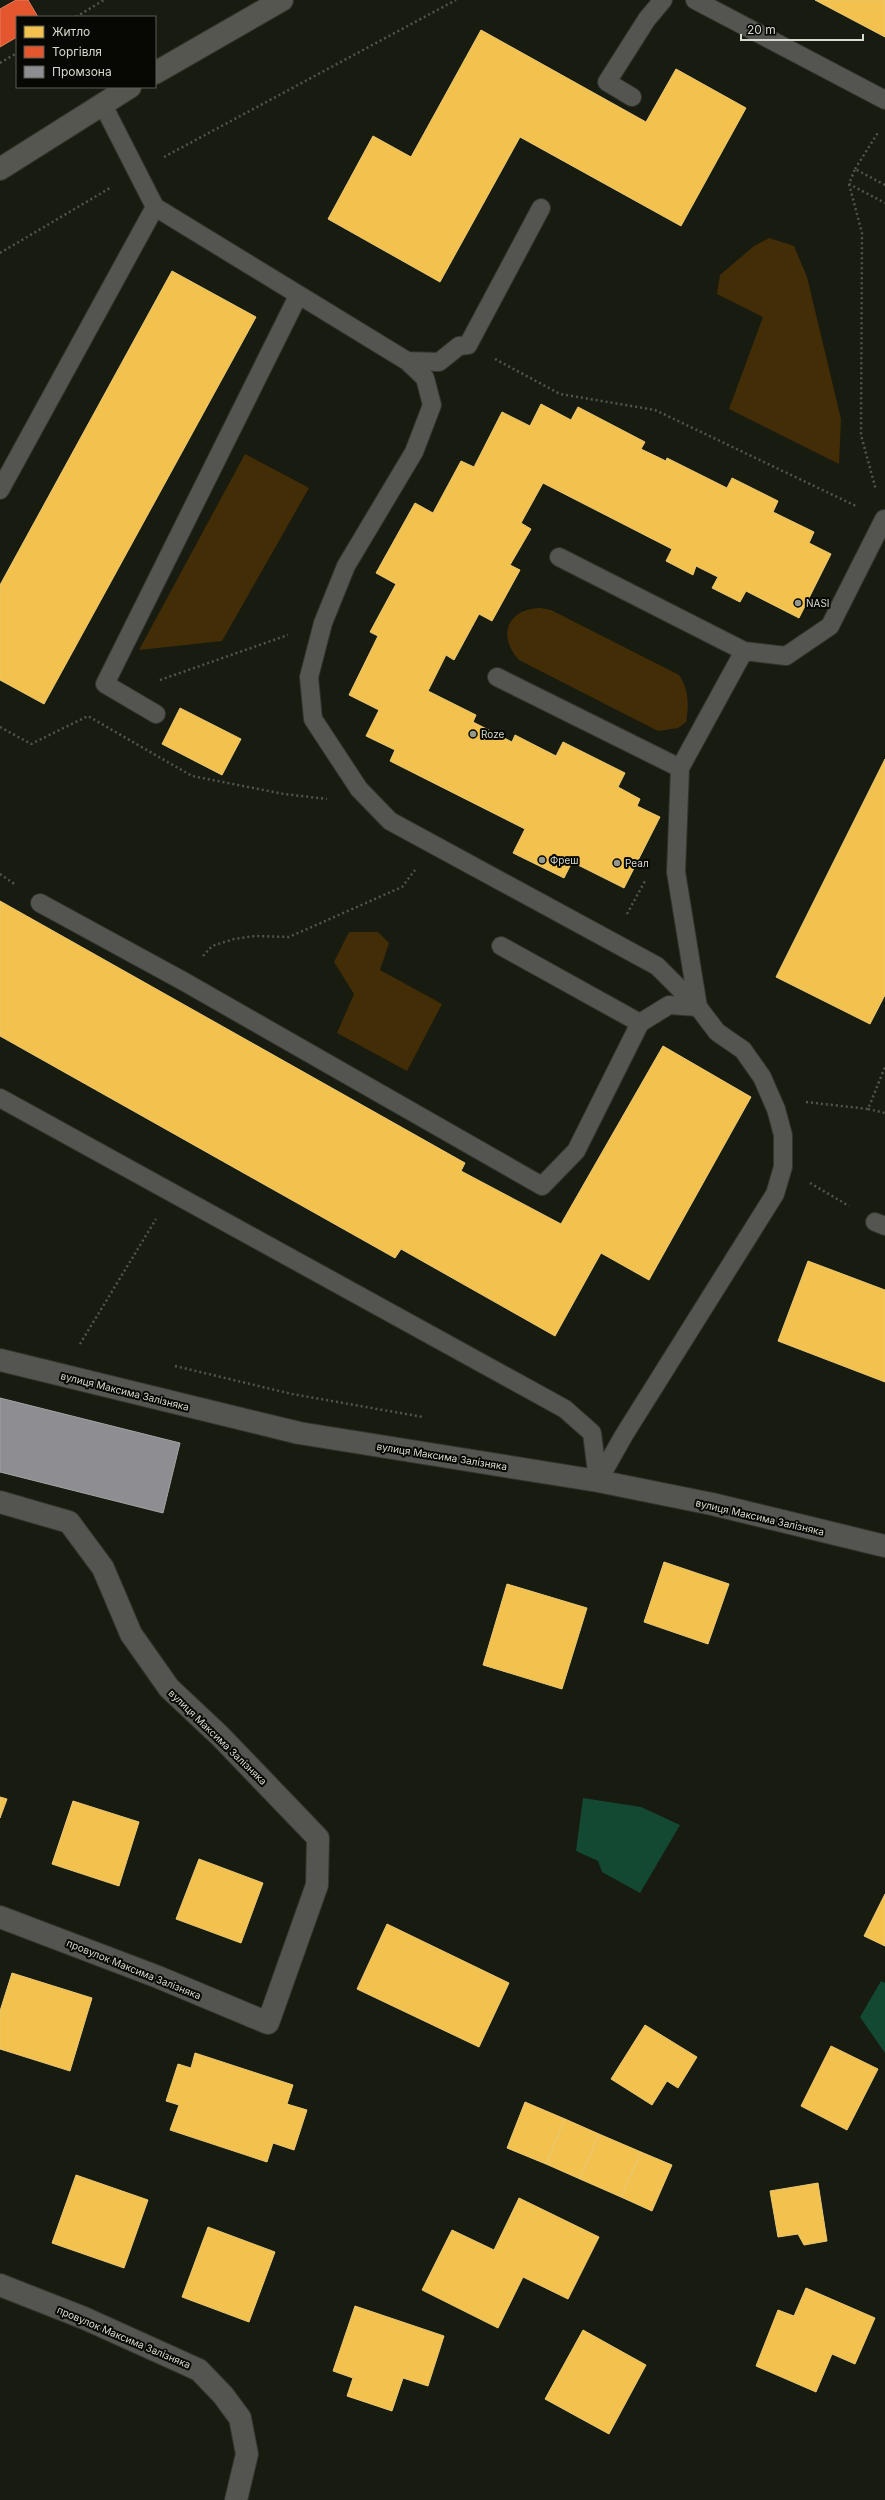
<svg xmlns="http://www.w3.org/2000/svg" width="885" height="2500" viewBox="0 0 885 2500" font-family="Inter,sans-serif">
<rect width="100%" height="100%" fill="#181b10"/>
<path fill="#422d06" d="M769,238L794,246L807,277L841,419L839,464L729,409L763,317L717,294L720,275L754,246Z
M245,454L309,488L222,641L139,650Z
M540,608L551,610L679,675C689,689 689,706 686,722L678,728L658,731L519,660C497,636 507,609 540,608Z
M349,932H378L389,943L380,970L442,1004L407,1071L337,1033L354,994L334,962Z"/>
<path fill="#134933" d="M583,1798L641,1807L680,1825L640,1893L602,1872L598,1861L576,1851Z
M881,1981L885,1983V2053L860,2017Z"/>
<path fill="#f2c14e" stroke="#eac874" d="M815,0H885V37Z
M481,30L646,122L676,69L746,108L681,226L520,137L440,282L328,219L373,136L411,157Z
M172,271L256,317L44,704L0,680V585Z
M541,404L571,420L578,407L645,442L641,449L666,461L667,458L727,488L732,478L778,501L773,512L814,532L809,543L831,554L799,618L746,591L740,602L712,588L718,577L696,566L693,575L666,561L672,549L543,483L521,523L531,529L510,565L520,570L492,621L479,614L454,660L446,655L428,691L476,715L473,722L512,742L515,735L556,756L563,742L625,773L618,787L640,799L637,806L660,817L624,888L572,862L564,878L513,853L525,829L390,761L395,750L366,736L379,710L349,695L378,636L370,632L396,584L376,573L415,503L433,513L461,461L474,467L502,412L530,426Z
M180,708L241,739L222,775L162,744Z
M885,759V995L870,1024L776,977Z
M0,901L465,1163L461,1171L561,1224L663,1046L751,1097L649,1280L601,1253L555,1336L401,1249L395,1258L0,1036Z
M808,1261L885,1290V1382L778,1341Z
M664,1562L729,1584L708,1644L644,1622Z
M507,1584L587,1608L562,1689L483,1665Z
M0,1797L7,1799L0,1818Z
M73,1801L139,1822L119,1886L52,1864Z
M199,1859L263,1883L241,1943L176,1919Z
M885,1894V1946L864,1936Z
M387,1924L509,1983L479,2047L357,1989Z
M12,1973L92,1998L70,2071L0,2049V2011Z
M645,2025L697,2057L678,2088L667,2081L652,2105L611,2079Z
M831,2046L878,2069L847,2130L801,2106Z
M195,2053L293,2085L287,2104L307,2110L294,2150L273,2143L267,2162L170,2130L179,2105L166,2101L178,2064L191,2068Z
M525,2102L565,2119L546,2164L507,2148Z
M565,2119L599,2134L580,2179L546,2164Z
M599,2134L641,2152L621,2197L580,2179Z
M641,2152L672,2165L652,2211L621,2197Z
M76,2175L148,2200L124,2268L52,2243Z
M818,2183L827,2241L804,2245L798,2234L778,2237L770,2191Z
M519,2198L599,2237L568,2299L523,2277L498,2328L422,2290L452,2230L494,2250Z
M208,2227L275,2252L249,2322L182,2297Z
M806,2288L875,2318L855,2364L832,2354L816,2392L756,2366L778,2310L794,2316Z
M355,2306L444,2336L428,2386L403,2378L392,2411L347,2396L353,2378L333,2371Z
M583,2330L646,2365L609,2434L545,2399Z"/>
<path fill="#e4572e" stroke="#e07e5e" d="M16,0H28L38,17H17V37L0,47V9Z"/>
<path fill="#8d8d92" stroke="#a3a4a4" d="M0,1398L180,1443L163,1513L0,1472Z"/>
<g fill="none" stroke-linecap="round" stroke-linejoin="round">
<g stroke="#32352b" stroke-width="20">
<path id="lane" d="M695,0L885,100
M632,97L607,82L647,19L663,0
M102,103L155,207L407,361L439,362L459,346L468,345L541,208
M407,361L425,378L432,405L414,452L346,566L323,623L309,677L313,719L359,789L390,821L657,966L698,1007
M0,490L155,207
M559,557L744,651
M497,677L680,768
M156,714L105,684L298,296
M40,903L183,981L542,1186L576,1151L640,1023L669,1005L698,1007
M501,946L640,1023
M0,1098L565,1409L592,1433L598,1481
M875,1222L885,1226
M598,1481L624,1435L775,1194L783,1167V1135L776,1109L762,1077L743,1050L717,1032L698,1007L676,872L680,768L744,651L786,656L830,626L884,519"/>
</g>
<g stroke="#32352b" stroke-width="24">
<path id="street" d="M0,1360L299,1433L598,1481L712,1504L885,1546
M0,1502L69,1522L103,1568L131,1634L169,1688L220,1736L318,1838L317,1885L268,2023L158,1977L0,1917
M0,2285L84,2318L199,2370L223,2395L240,2418L247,2454L236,2500"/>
</g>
<g stroke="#32352b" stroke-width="24">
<path id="secondary" d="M155,73L282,0
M0,169L130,87"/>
</g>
<path stroke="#54544e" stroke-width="2.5" stroke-dasharray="2 3" stroke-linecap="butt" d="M76,17L104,0
M0,63L17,53
M164,157L456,0
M855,169L879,131
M849,184L862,233L861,435L876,490
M885,185L855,169L849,184L885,203
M0,253L110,188
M495,359L560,394L655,410L856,506
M160,680L288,635
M0,727L31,744L88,716L192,776L284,794L327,799
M0,874L16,885
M627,914L645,881
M203,956L212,946L234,939L255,936L289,937L402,887L415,870
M806,1102L868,1109L885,1067
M868,1109L885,1113
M810,1183L849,1206
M80,1344L156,1219
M175,1366L292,1394L423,1417"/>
<use href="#lane" stroke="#545450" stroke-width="18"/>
<use href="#street" stroke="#545450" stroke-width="22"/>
<use href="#secondary" stroke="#565651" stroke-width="22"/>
</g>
<g fill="#94978c" stroke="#070803" stroke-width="1.5">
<circle cx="798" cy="603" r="4"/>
<circle cx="473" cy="734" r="4"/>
<circle cx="542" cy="860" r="4"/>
<circle cx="617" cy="863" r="4"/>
</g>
<g text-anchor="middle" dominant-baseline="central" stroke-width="4" stroke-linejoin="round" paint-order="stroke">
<g font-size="10" fill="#d7dace" stroke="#070803" text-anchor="start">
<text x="806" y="603">NASI</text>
<text x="481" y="734">Roze</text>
<text x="550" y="860">Фреш</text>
<text x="625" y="863">Реал</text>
</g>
<g font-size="10" fill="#d7dace" stroke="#070803">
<text transform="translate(125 1391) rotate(14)">вулиця Максима Залізняка</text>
<text transform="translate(442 1456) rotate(9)">вулиця Максима Залізняка</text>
<text transform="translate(760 1517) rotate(13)">вулиця Максима Залізняка</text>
<text transform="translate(218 1737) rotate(44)">вулиця Максима Залізняка</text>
<text transform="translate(134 1969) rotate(22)">провулок Максима Залізняка</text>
<text transform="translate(124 2337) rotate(23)">провулок Максима Залізняка</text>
</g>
</g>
<rect x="16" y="16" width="140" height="72" fill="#070803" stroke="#5a5c54"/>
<rect x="24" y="26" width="20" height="12" fill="#f2c14e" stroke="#5a5c54"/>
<text x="52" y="36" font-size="12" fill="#d7dace">Житло</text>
<rect x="24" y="46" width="20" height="12" fill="#e4572e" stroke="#5a5c54"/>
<text x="52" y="56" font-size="12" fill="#d7dace">Торгівля</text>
<rect x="24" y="66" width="20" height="12" fill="#8d8d92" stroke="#5a5c54"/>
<text x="52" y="76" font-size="12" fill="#d7dace">Промзона</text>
<path d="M741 34v6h122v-6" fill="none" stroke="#d7dace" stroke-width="2"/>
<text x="747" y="34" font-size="12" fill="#d7dace" stroke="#070803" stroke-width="3" paint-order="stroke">20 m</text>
</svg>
